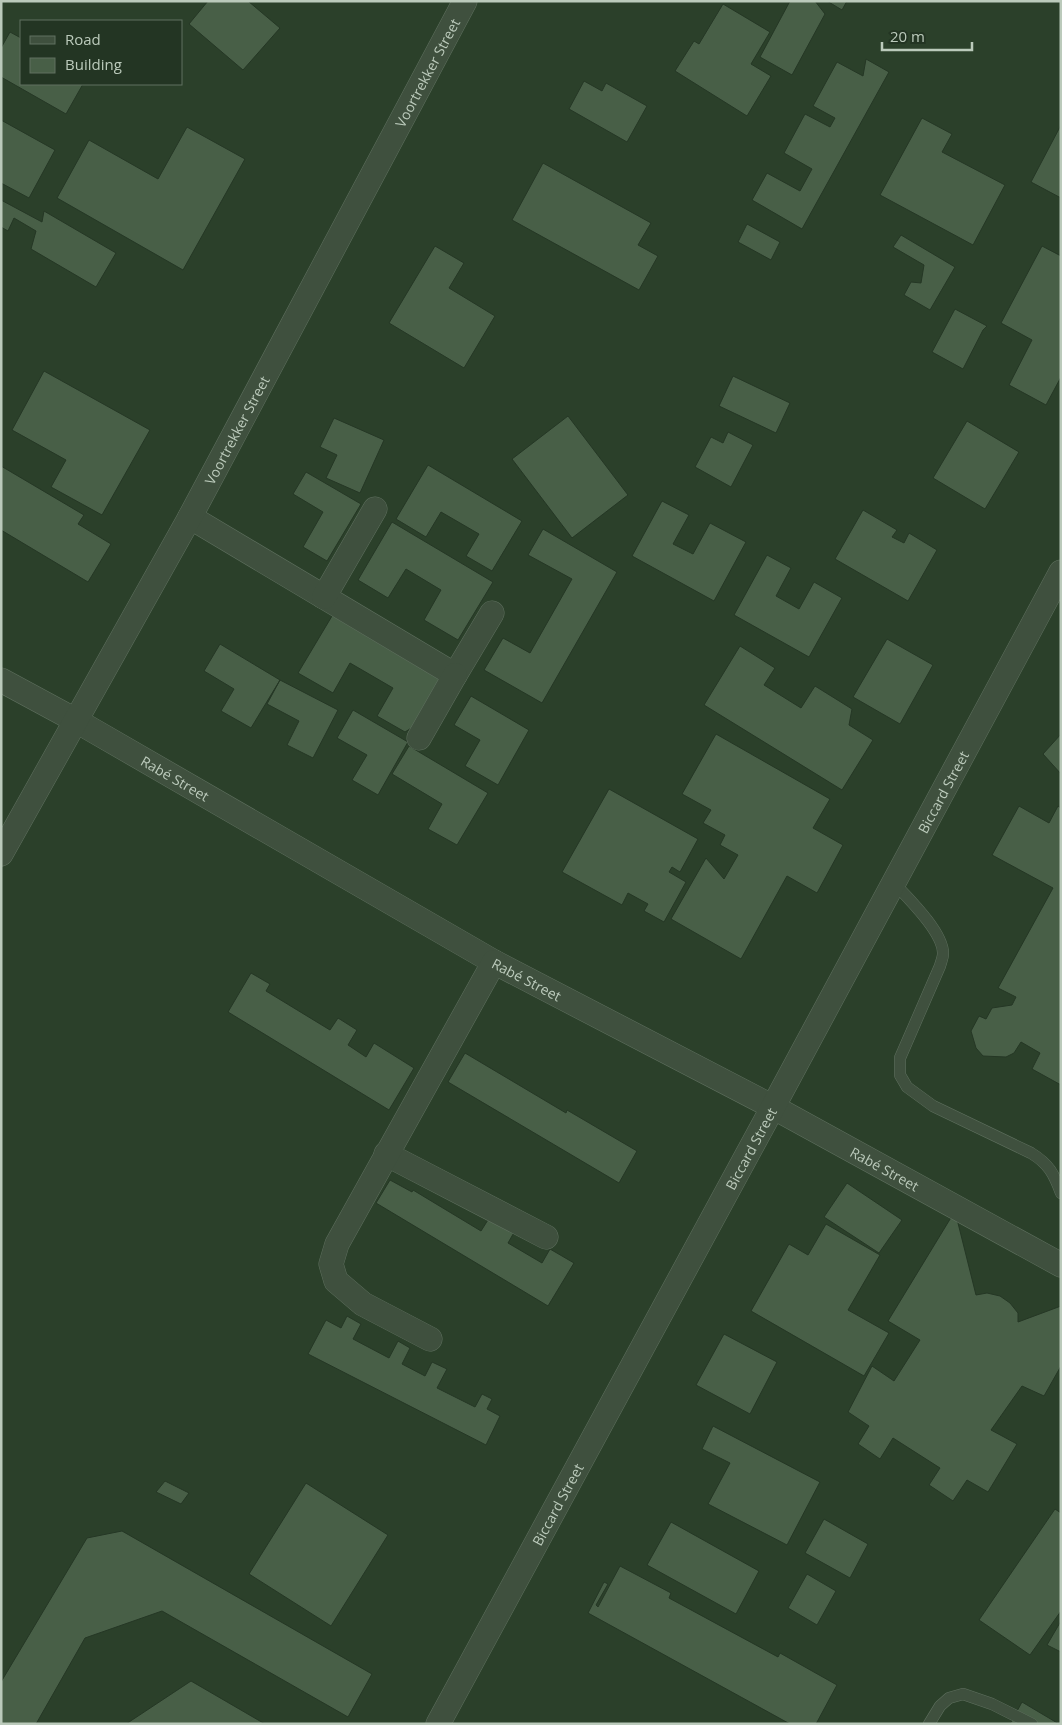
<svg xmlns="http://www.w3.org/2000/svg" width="1062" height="1725" viewBox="0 0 1062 1725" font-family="'Open Sans',sans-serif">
<rect width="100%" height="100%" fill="#2b402a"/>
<path fill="#485f47" stroke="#253725" d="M208,1H248L280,28L243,70L189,24Z
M790,1H815L825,14L792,75L760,57Z
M827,1H847L842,10Z
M723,4L770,32L751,64L771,76L747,116L675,71L694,41L699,44Z
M10,32L21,38V84H83L66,114L1,77V48Z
M866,59L889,72L802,229L752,200L767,173L800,191L812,169L784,153L805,114L830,127L835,118L813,106L837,62L863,76Z
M584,81L602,91L606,83L647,106L627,142L569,109Z
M922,118L952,134L942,152L1005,185L973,245L880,195Z
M1,120L55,150L29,198L1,183Z
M1061,125V198L1031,182Z
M187,127L245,159L183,270L57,198L89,140L158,179Z
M543,163L651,223L638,245L658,256L639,290L512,220Z
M1,200L42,222L44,211L116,253L96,287L31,249L36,231L14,218L8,231L1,227Z
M747,224L780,242L771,260L738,242Z
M901,235L955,267L930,310L904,295L911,282L921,283L924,265L893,247Z
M435,246L464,263L449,288L495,316L464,368L389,323Z
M1042,246L1061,256V377L1046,405L1009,385L1032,340L1001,323Z
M955,309L987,326L983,330L963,369L932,352Z
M44,371L150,430L102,515L51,487L66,460L12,430Z
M733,376L790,403L776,433L719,406Z
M568,416L628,495L572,538L512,459Z
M334,418L384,440L360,493L326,478L337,455L320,447Z
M967,421L1019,452L985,509L933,478Z
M728,432L753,445L731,487L695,467L711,437L723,443Z
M428,465L522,521L492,571L466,556L479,534L441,512L426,537L396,519Z
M1,466L84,515L78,524L111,544L88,582L1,530Z
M306,472L361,504L327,561L303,547L323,512L293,494Z
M662,501L689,515L673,544L693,554L710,523L746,542L714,601L632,556Z
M863,510L897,530L892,537L904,543L909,533L937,550L908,601L835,559Z
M392,522L493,582L458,640L424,620L441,590L406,569L388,598L358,580Z
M543,529L617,572L542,703L484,670L503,638L530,653L572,579L528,555Z
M767,555L791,568L776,596L799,609L814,582L842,598L809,657L734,615Z
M335,611L443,674L413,727L405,732L377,716L393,688L350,663L333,693L298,673Z
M887,639L933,665L900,724L853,697Z
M220,644L280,680L251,728L221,711L234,689L204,671Z
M740,646L775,668L764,685L801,708L815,686L852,709L849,725L873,740L842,790L704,705Z
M280,680L338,710L313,758L287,745L299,721L267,704Z
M471,696L529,730L498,785L465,766L480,740L454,725Z
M353,710L408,742L378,795L352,780L367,755L337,738Z
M716,734L830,799L813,828L843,845L817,893L787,876L741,959L671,919L706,858L724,879L738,855L720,845L725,835L703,823L711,810L682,794Z
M1061,734V774L1043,754Z
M409,746L488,793L457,845L428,829L442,804L392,774Z
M609,789L698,839L680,872L672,867L669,872L686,882L664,922L644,911L648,904L628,893L622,905L562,872Z
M1019,806L1049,823L1058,806L1061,808V1085L1032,1069L1040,1053L1021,1042L1014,1053L1006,1057L983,1056L976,1048L971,1031L979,1016L986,1019L992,1008L1012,1005L1016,997L998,988L1053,888L992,855Z
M251,973L270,984L266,991L330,1030L338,1018L357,1030L348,1045L366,1057L374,1043L414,1068L389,1110L228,1012Z
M465,1053L566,1113L567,1110L637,1151L619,1183L448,1082Z
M390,1180L412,1192L413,1190L481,1231L491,1215L516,1229L508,1243L542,1263L550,1249L574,1263L548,1306L376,1203Z
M847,1183L902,1220L879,1253L824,1217Z
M955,1211L976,1295L987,1293L1000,1296L1010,1303L1018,1313V1322L1061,1306V1366L1044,1396L1022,1386L991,1430L1017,1444L988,1492L967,1480L953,1501L929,1485L940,1468L893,1438L880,1459L858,1444L869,1426L848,1412L872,1366L894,1381L920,1340L888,1321Z
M826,1224L880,1255L848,1310L889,1333L864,1376L751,1311L789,1244L808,1255Z
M347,1316L361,1324L353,1339L389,1358L398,1341L410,1348L402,1364L425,1376L432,1362L447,1369L437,1388L475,1407L482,1394L492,1399L487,1409L500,1416L486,1445L308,1354L326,1320L341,1328Z
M724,1334L777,1362L750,1414L696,1385Z
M713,1426L820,1482L787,1545L708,1504L730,1463L702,1449Z
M165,1481L189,1493L181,1504L156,1492Z
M306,1483L388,1535L331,1626L249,1574Z
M1055,1509L1061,1513V1611L1030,1655L979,1620Z
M824,1519L868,1544L850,1578L805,1553Z
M671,1522L759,1571L736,1614L647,1565Z
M122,1531L372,1674L348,1717L162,1611L85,1638L36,1724H1V1682L87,1538Z
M620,1566L671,1593L669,1598L778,1657L780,1653L837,1685L816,1724H790L588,1613L604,1582L608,1584L596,1605L598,1607Z
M807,1574L836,1591L817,1625L788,1608Z
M1061,1621V1652L1047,1645Z
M191,1681L265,1724H126Z
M1022,1702L1059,1724H1010Z"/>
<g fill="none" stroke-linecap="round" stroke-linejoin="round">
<g stroke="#5f705f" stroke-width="12">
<path id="lane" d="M894,883C908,898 944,933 943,954C943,958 941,962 940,966L900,1058V1075L907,1087L933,1106L1031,1153C1049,1164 1054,1174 1061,1193
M929,1724L940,1706L949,1698L963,1694L992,1704L1032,1724"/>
</g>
<g stroke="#5f705f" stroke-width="25">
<g id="street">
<path d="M190,517L455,675L492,613"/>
<path d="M324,597L375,509"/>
<path id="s1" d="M1,680L75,720L494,962L773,1107L1061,1265"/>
<path d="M419,738L455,675"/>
<path id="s2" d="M1,854L190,517L465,1"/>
<path d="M386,1154L546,1237"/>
<path d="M430,1339L363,1304L336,1281L331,1264L337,1244L494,962"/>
<path id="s3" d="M438,1724L773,1107L1061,572"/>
</g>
</g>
<use href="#lane" stroke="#3f503e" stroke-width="11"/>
<use href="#street" stroke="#3f503e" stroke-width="24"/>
</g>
<g text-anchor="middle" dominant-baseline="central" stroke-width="5" stroke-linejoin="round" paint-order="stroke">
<g font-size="14" fill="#bbcabb" stroke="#233523">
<text stroke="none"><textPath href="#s2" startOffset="890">Voortrekker Street</textPath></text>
<text stroke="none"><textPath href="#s2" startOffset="485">Voortrekker Street</textPath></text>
<text stroke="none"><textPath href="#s1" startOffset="200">Rabé Street</textPath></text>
<text stroke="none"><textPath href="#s3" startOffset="1060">Biccard Street</textPath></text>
<text stroke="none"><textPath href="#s1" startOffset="605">Rabé Street</textPath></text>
<text stroke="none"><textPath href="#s3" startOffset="655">Biccard Street</textPath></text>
<text stroke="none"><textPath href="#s1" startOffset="1010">Rabé Street</textPath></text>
<text stroke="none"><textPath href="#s3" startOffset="250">Biccard Street</textPath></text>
</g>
</g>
<rect width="1062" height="1725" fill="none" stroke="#bbcabb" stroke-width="5"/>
<rect x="20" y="20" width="162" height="65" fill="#233523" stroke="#607160"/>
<rect x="30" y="36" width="25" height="8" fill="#3f503e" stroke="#607160"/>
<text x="65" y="45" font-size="15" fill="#bbcabb">Road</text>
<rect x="30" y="58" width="25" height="15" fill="#485f47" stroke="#607160"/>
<text x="65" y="70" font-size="15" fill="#bbcabb">Building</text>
<path d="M882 42v8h90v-8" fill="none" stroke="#bbcabb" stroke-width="2.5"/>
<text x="890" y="42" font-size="15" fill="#bbcabb" stroke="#233523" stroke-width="4" paint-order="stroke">20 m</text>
</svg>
